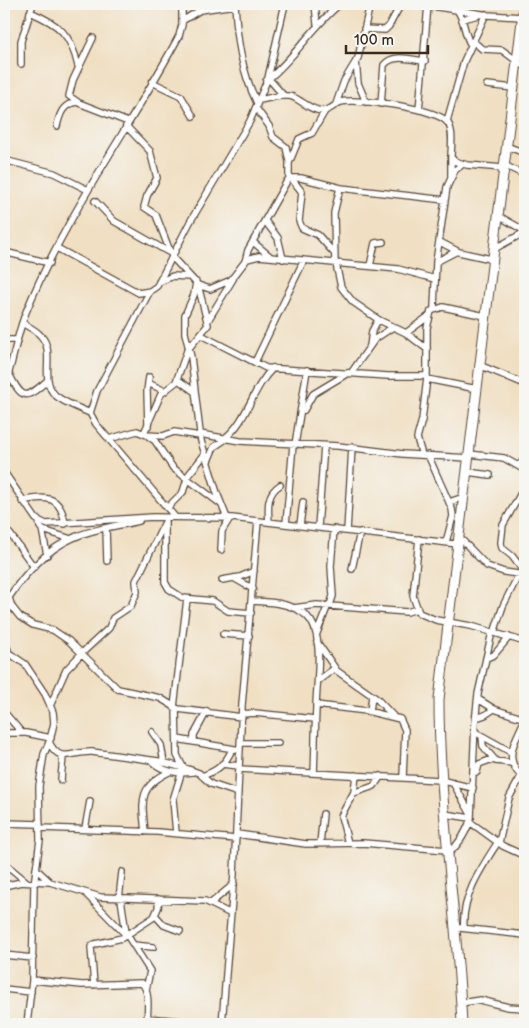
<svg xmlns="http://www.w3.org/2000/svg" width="529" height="1028" viewBox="0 0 529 1028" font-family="'Balsamiq Sans',sans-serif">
<rect width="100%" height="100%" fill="#f6f6f2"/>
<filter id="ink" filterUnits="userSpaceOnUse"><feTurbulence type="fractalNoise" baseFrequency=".02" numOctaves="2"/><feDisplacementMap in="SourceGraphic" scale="10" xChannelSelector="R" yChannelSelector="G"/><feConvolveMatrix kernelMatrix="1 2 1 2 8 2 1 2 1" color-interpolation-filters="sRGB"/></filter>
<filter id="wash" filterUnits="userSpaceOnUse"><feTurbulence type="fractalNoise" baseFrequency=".0096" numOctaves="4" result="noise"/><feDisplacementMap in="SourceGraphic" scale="20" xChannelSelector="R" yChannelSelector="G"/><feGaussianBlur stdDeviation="1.12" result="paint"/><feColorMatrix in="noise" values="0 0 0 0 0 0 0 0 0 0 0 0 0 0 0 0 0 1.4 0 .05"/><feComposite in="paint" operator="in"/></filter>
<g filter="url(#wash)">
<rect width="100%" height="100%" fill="#f0dfc2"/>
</g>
<g filter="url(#ink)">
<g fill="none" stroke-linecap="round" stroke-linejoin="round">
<g stroke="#564537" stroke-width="8">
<path id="street" d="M235,4C237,39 241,70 257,103
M315,4L317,24
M419,4L488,15L522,17
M456,9C466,20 463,34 471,45
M30,12C59,24 71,34 78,66
M463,19L482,14
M182,21L200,10L235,5
M364,29L385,30L389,26L401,4
M93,38L73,80L69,96L79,103L128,122
M473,41L482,49L502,50L517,61
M356,61L358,83L366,102
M517,63L525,66
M21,64V41L33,4
M269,79L284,96
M266,81C294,59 312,27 340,4
M152,82L181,96L193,116
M487,85L514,88
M258,100C269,99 282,93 293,97C302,101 313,112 324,111C331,110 335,104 341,102C358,98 439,108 448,123C454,132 451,147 451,157L454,161L467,165L503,168
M336,104L344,81L358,58L370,4
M381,104L384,65C393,53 412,60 425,61
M256,108L269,126L273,137L286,147L289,161
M419,110L428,5
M447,121L464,61L486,14
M57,126C60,113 63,104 77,102
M126,126L150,151L157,178L147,196L144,207L156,215L171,254
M506,146L525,153
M4,160L54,173L88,190
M504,165L525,175
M451,177V157
M291,178L302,192L299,221L302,228L318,235L334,253
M289,180V163L299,139L312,133L325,111
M95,201L114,221L172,254
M497,215L525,231
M265,221L278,238L283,259
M253,242L271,257
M440,242L459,252L491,259
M57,248L139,293L150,291L157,286L190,222L250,121L268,78L285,4
M494,249L525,232
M4,252L50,263
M172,257L198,285L210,289L231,280L247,259L259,256L398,269L435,279
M245,262L248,250L287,181L291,178H301L341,188L445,200
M436,262L457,251
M335,264L334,213L340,188
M336,264L341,287L353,302L379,320L406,333L427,349
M370,266L375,243L383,242
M159,282L173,276L190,277
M196,282L194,295L185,315V333L191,357L201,441L217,493L227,518
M150,291L97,391L90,413L96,424L175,517
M434,308L436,262L447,187L455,170L463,164
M207,322L233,279
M22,323C29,327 36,330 41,336C56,352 39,379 55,395C64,403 79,408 90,413
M406,333L429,316
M201,335L266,368L388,376H427
M4,340H16
M370,346L372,331L378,320
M189,348L208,325L198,285
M255,362L303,262
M479,365L525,384
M8,372C23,401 25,400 48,380
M351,373L375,339L393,327
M177,379L195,392
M427,379L477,389
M148,383L165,391
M4,388C13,363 16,337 26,312C66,214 130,128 179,36L182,25V4
M304,410L313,394L348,373
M148,426L147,391L149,377
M144,433L161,394L176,382L189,345
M200,434L240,441L338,446L403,454L468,458
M147,435L163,436L174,432L200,436
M225,438C248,420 252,388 273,368
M109,439L137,431L147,435L155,441L173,468L221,504
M295,445L307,370
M469,454L504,458L525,470
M422,455L417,438L422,420L427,378V328L431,311L443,307L485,316
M428,455L452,509L453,516L446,542
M208,461L214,447L226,439
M519,465L525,459
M4,472L36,519L46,524L153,517L232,518L458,544
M467,472L490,475
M186,478L205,454
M22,501C47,495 61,496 65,524
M449,502L464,497
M167,508L183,492L187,479
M39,521L40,527L43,530L71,539
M269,522C268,508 266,494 280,485
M165,524V582L169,589L183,598L213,601L228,611L251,613
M286,524L293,445
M300,525L303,502
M318,527L324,446
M106,528L107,561
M42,529L47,555
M347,531L352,447
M10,534L34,567
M459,537L487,566L504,572L525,575
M419,539L413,596L419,613L436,620L471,626L525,642
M221,550L222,531L230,518
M352,569L360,532
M522,569L512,556L502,548L501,543L503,525L525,486
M522,570L525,547
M234,578L253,589
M222,580L240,577L254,571
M9,598L12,607L20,617L33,625L53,630L69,641L118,689L160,698L178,709L242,717
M252,601C271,602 299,603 311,621C324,640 316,686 316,708C315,730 315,751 314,773
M330,605L333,596L331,566L334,529
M4,606C19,579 46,549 75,537C95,528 118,526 139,521
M293,608L317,605L407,612L417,609
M317,633L328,605
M494,633L503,606L519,574
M223,634L249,636
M4,639L9,653L25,664L45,694L53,712L54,723L50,740L44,754L39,786L40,840L34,885L32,981L27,1024
M317,642L337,671L377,699L393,716
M82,653L109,628L113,618L131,606L137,592L136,581L165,522
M486,658L494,655L509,637
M319,680L335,668
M478,699L494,709L525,719
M316,705L367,711L400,719L405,730L403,777
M50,706L66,670L82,653
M174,707L187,599
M176,708L177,755L183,767
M370,711L372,696
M4,712L22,733
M242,714L254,713L315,719
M476,718L485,715L494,709
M152,732L161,745L164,763
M475,732L511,752
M4,733H26L51,738
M482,736L483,746L496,761
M177,739L240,750
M49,742C60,765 72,751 92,752L158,761L188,769L199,773L211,784L238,793
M194,742V735L207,711
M240,743H278
M151,761C164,772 176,774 193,772
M222,764L239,766
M239,769L440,780L473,788
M477,772L479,764L490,760L511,763
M202,776C217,771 226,764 232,749
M521,776C502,757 516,740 525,719
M61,780L63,756
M453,783L471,814
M354,793L374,786L381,776
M444,814L471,818
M470,822L503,846L525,856
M4,823L40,824
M40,828L158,832L236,839
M85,829L90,801
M145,832C142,801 138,787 169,772
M176,833L173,800L181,774
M237,834L306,844L363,843L447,850
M348,843L341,816L354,792L356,775
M499,843L509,798L525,769
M320,844L323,814
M448,854C460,843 466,833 471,818L475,723L478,694L492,632
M4,863L27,882
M36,869L50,882
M35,881L50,882L100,897L205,901L231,914
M4,886L21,882L35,883
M87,895L126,935
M119,899L122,872
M121,899L126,933
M211,903L234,884
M155,915L164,925L180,931
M460,928L525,935
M464,928C461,897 482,867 498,842
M127,935L150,971L146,990
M133,945L153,947
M4,955L33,958
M32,980L82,985L142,983C151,994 147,1011 147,1024
M94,985L91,947L95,944L122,938L154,917L158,908L159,899
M4,989L31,992
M461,1003L480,1000L508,1007L525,1008
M147,1018L218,1024
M222,1024L234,874L242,705L258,521"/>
</g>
<g stroke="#564537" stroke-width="11">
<path id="secondary" d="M462,1024C457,915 439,808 439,699L524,4"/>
</g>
<use href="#street" stroke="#fff" stroke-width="5.5"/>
<use href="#secondary" stroke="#fff" stroke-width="9"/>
</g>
</g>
<rect width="529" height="1028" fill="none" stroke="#f6f6f2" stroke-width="20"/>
<path d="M346 45v8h82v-8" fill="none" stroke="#3b2a1e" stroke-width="2.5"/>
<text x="354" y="45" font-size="15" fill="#3b2a1e" stroke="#f6f6f2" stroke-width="4" paint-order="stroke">100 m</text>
</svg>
